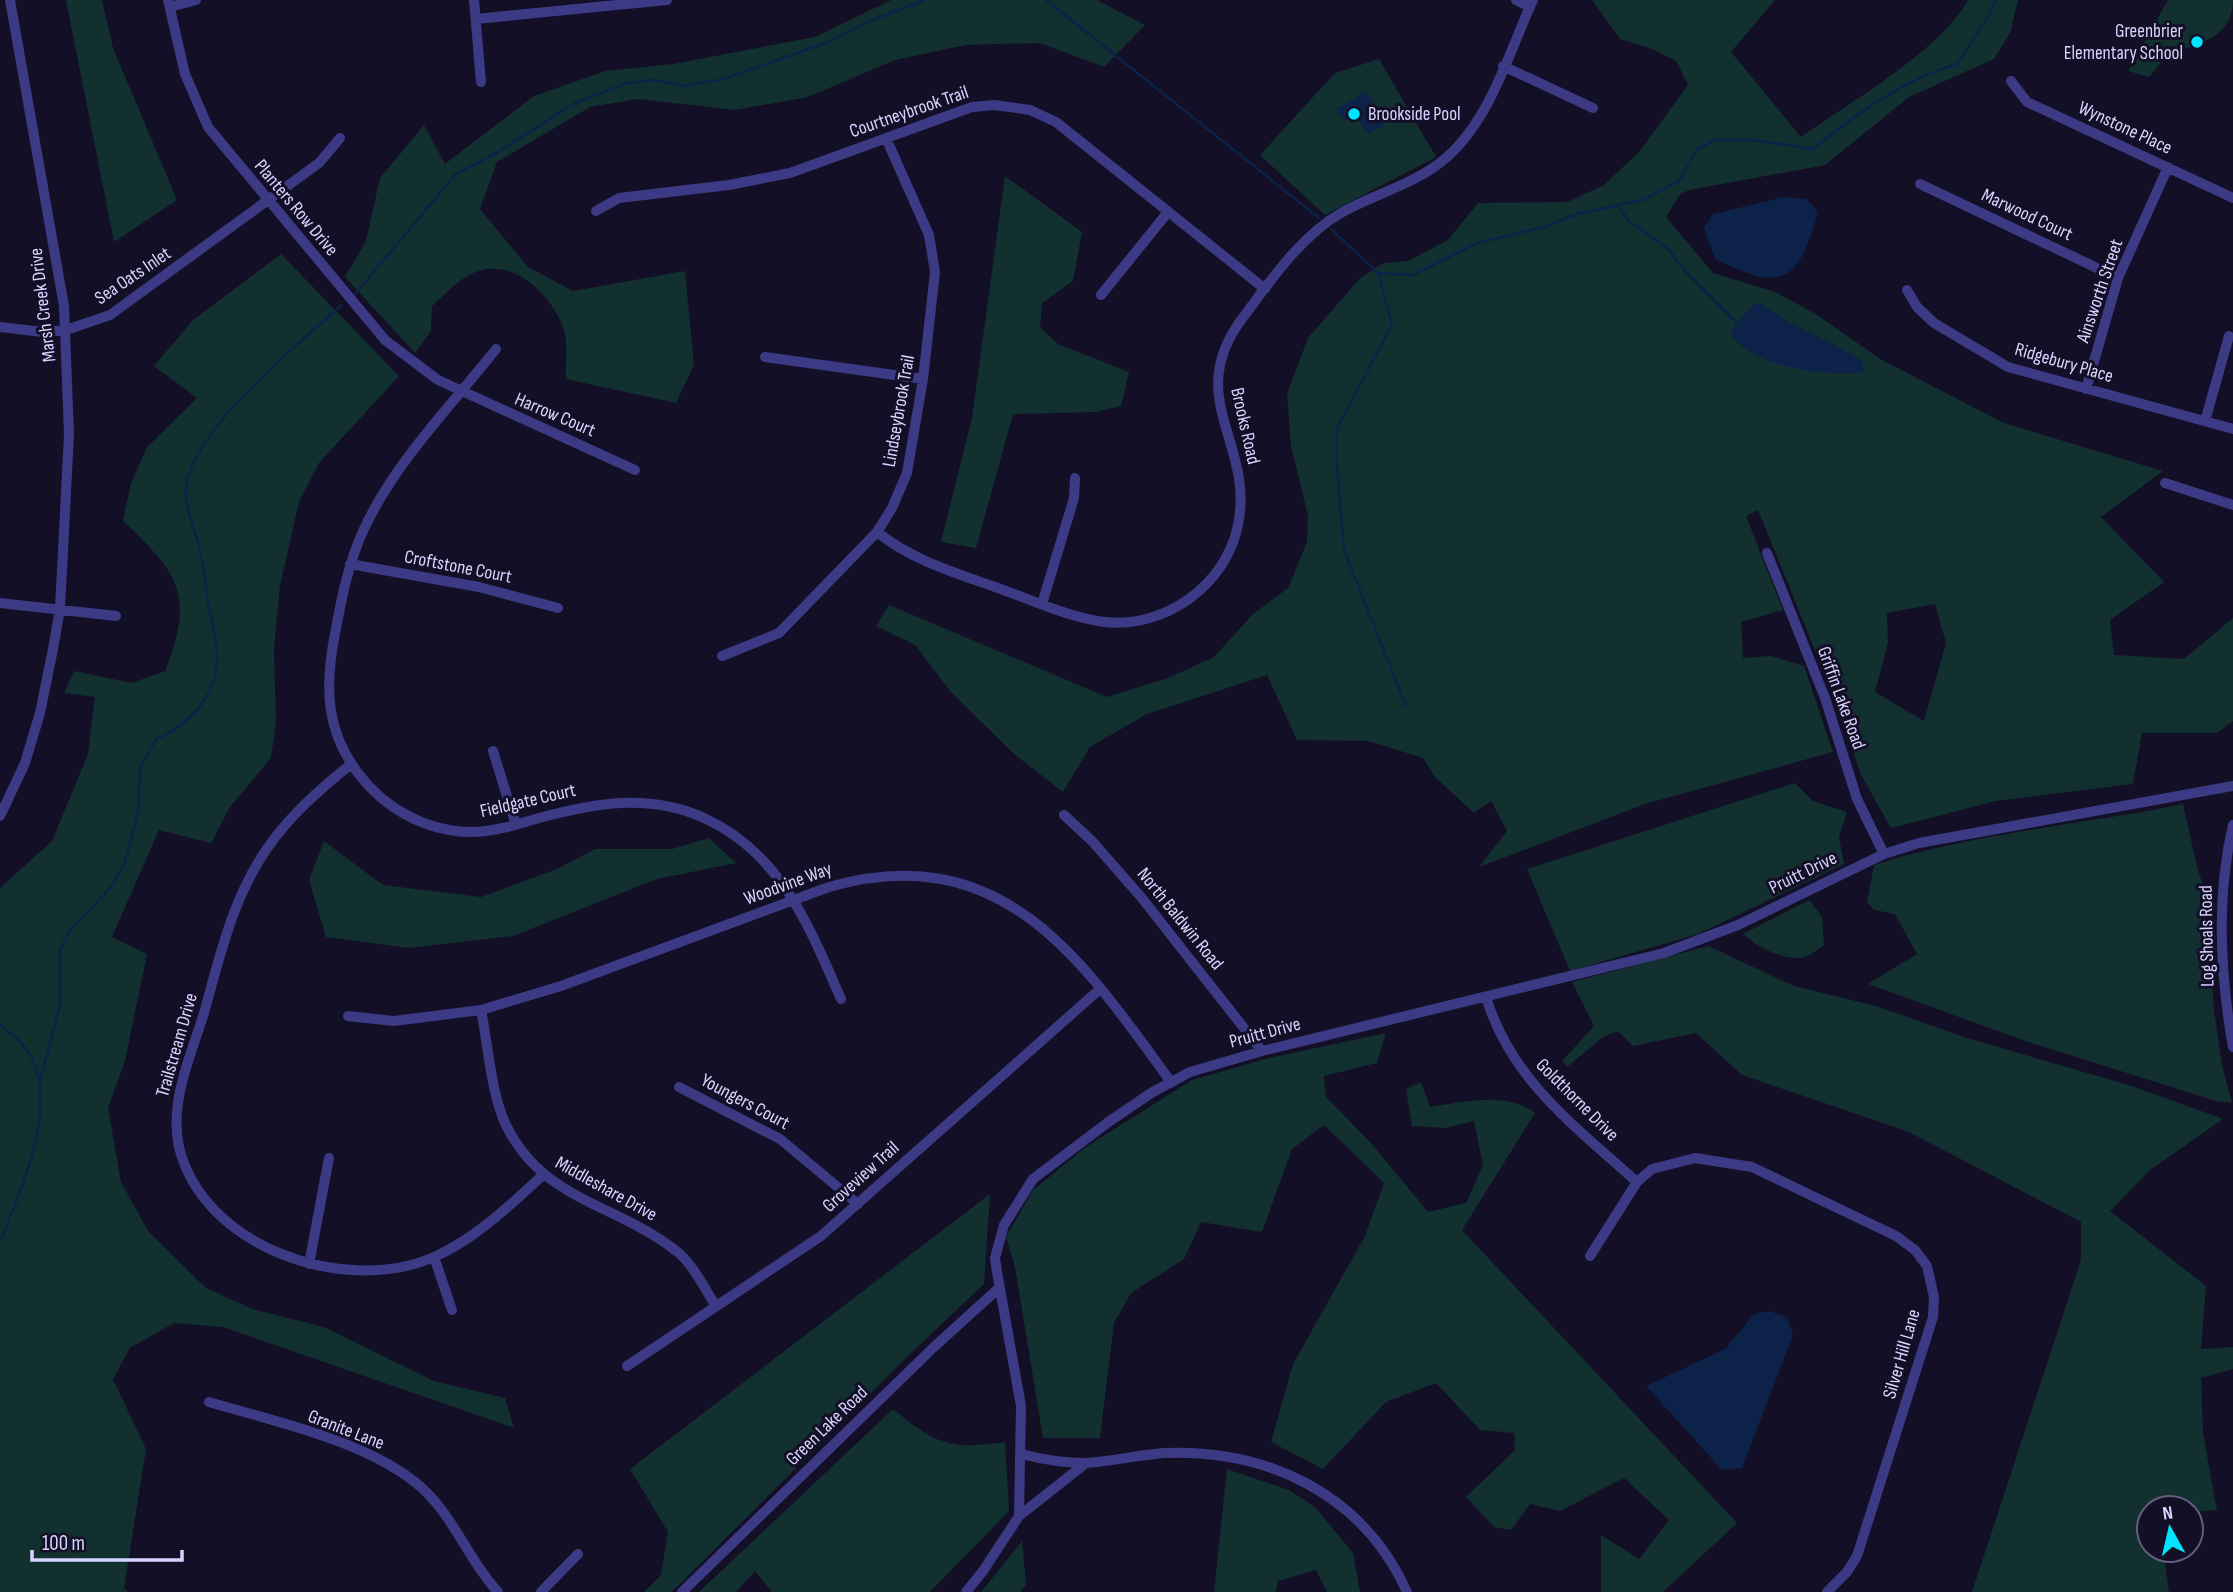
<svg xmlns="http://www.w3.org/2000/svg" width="2233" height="1592" viewBox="0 0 2233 1592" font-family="'Sofia Sans Condensed',sans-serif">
<rect width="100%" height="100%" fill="#130f26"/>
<path fill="#12302f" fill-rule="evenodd" d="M66,0H102L113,48L177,200L114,242Z
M891,0H1097L1145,25L1104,67L1040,43L966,45L895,60L808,97L735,110L638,99L590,107L497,162L480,209L528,267L573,291L685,271L694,365L676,403L566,379C565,364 568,344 564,330C554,298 516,259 479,271C461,276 446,294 432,306L431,331L415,353L345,277L366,241L380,178L424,125L445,164L534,96L605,71L673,64L815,37Z
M1592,0H1775L1731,52L1801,137C1850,102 1940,51 1968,0H2018L2010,33L1994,59L1909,97L1825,165L1689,190L1680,194L1666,217L1713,273L1775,292L1816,314L1880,359L2004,423L2163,471L2101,517L2164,582L2110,620L2114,655L2184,659L2233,618V721L2217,733H2142L2133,784L1996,801L1891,828L1860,773L1843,719L1758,510L1746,516L1783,610L1741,622L1743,658L1771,656L1804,666L1833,752L1645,804L1479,867L1507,831L1491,801L1474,813L1435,777L1423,758L1368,741L1297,740L1267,675L1147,714L1090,747L1063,792L1014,754L951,692L915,645L876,626L889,605L1107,697L1168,678L1214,657L1253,614L1288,588L1307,542L1308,516L1291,446L1287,394L1308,338L1360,278L1384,263L1408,261L1448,240L1478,203L1568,202L1604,185L1639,152L1688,85L1676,61L1652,49L1620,39ZM1935,604L1946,643L1924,721L1875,692L1888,643L1887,613Z
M2168,0H2233C2233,37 2201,43 2172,53C2164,56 2156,70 2149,77L2128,71Z
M1379,59L1436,157L1325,215L1260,155L1335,73Z
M1005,176L1082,232L1073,281L1042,303L1040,327L1058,344L1129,372L1121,406L1096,412L1013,414L976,548L941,542L972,418Z
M281,254L399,376L319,463L299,502L280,586L274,649L276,722L271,758L230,807L211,843L159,830L112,937L147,954L125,1061L108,1108L121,1182L148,1231L206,1288L252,1309L324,1327L434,1381L505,1398L514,1428L223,1327L174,1323L130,1348L113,1379L146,1449L124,1588L128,1592H0V888L52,841L88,754L95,697L64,693L74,671L132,683L165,671C195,594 179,574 123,521L131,483L147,447L197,398L154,366L193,320Z
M1795,783L1813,801L1847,812L1839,837L1844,864L1698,934L1570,971L1527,869Z
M2183,804L2198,871L2207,895L2214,1011L2222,1065L2232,1103L2216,1101L2028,1042L1868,984L1917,954L1895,914L1874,910L1867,902L1874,865C1975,833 2080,825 2183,804Z
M709,838L736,863L657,879L513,936L409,948L326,937L309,880L324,841L383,885L481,897L557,869L595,849H672Z
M1809,900L1822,917L1824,945C1818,949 1811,955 1805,957C1785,962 1757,947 1743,934Z
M1708,946L1794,986L1876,1006L1967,1038L2132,1086L2223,1119L2150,1170L2110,1211L2206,1286L2201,1349L2233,1347V1369L2201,1378L2203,1433L2217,1510L2191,1512V1508H2149V1550H2163L2169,1592H1972L2081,1260V1222L1909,1132L1742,1075L1696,1033L1633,1046L1618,1031L1603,1037L1567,1067L1562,1061L1594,1026L1572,982Z
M1386,1033L1377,1063L1324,1076L1326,1097L1370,1142L1428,1212L1466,1203L1483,1166L1474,1121L1445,1128L1412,1126L1406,1089L1421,1082L1430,1107C1464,1102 1506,1091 1535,1113L1462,1230L1737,1523L1663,1592H1601V1535L1639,1559L1669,1520L1624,1478L1560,1511L1530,1504L1511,1530L1494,1527L1466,1497L1515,1450L1514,1433L1480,1430L1436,1383L1386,1402L1323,1469L1271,1442L1293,1364L1365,1236L1384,1183L1324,1125L1292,1149L1262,1232L1201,1222L1184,1259L1131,1293L1114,1323L1100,1438H1043L1015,1267L1006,1237L1033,1190L1086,1147L1192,1080L1269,1058Z
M990,1194L984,1284L910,1354L682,1582L671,1592H644L661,1575L668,1532L630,1469Z
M893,1409C936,1444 949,1450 1005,1442L1009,1511L930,1592H772L755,1571L736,1592H699Z
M1227,1469L1289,1490L1315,1507L1353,1553L1360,1592H1327L1316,1570L1278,1581L1276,1592H1214Z
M1022,1541L1026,1585L1020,1592H981Z"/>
<path fill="#0c2248" d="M1366,92L1384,125L1367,134L1356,114L1344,121L1337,108Z
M1783,197L1807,199L1818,212C1798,286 1780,291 1715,259L1704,228L1713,214Z
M1753,304H1762C1792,328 1830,339 1862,361L1865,372C1828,377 1751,368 1730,333Z
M1769,1311L1787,1317L1793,1335L1742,1468L1722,1470L1646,1386L1725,1349L1754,1314Z"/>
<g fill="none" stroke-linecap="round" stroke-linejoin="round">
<path stroke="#0c2248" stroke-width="2.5" d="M1046,0L1319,218
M1618,206L1629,221L1668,249L1687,273L1736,322
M1332,230L1378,273L1392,325L1337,428V466L1344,550L1406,706
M1378,273L1413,275L1477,243L1544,227L1577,214L1643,200L1679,181L1697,149L1716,140H1752L1813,149C1857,114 1902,80 1957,64L1990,14L1995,0
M355,294L456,174L500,151L573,104L627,83L654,80L683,86L724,79L828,42L870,21L925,0
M0,1025C13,1035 26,1045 33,1060C56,1113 20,1193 0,1242
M39,1085L60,1005V950L69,932L111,887L124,865L138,813L140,769L156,739C189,726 220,692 217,654C216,637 211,619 208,602C205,581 203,559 197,539C192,522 184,505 186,487C193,429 298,344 342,305"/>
<path stroke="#3d3a85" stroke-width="10" d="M168,0L185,74L208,127L385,340L438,380L635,470
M474,0L481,82
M1516,0L1530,7
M170,7L196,0
M476,19L667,0
M1503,66L1593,108
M2011,81L2027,102L2233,198
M1920,184L2118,278
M596,211L619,198L729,185L790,173L972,107L995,105L1030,110L1056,122L1265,289
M1907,290L1917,307L1934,323L2008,367L2233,429
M1101,295L1168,212
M0,327L43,332L66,330L110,315L319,163L340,138
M496,349C451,406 395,462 364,529C348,563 341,601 334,639C325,688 326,731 358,773C384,808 425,831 470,832C493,832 516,825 539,818C595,803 649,793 704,818C781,853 809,926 841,999
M765,357L923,379
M2086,389L2118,278L2168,167
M2205,421L2229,336
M2165,483L2233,505
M877,532C912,560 953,572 995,587C1030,599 1067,617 1104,622C1165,629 1226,585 1238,525C1255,442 1181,398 1244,316C1271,280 1301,236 1341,213C1376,193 1417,184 1447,157C1491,118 1509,52 1533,0
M1767,553L1825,698L1857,799L1884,854
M350,564L479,587L558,608
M0,603L116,616
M1042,604L1074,498L1075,478
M722,656L779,633L877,532L892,508L907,473L923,379L935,272L929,235L886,138
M493,751L516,825
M351,764C319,790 289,816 266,850C232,900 220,956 204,1013C191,1055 169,1102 179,1147C203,1247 343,1295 432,1258C474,1240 509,1206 542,1176
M1064,815L1092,841L1141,897L1262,1051
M0,816L25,763L40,713L53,649L60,609L69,434L64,306L10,0
M2233,825C2216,897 2220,974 2233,1047
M1486,997C1511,1080 1575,1126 1637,1182
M481,1010C488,1044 491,1094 506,1125C542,1200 614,1203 675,1250C692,1262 704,1288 716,1306
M348,1016L394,1021L481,1010L561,986L829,887C1002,838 1081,958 1171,1082
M679,1087L780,1139L858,1204
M1590,1256L1637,1182L1652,1169L1695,1158L1752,1167L1896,1236L1915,1250L1927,1266L1934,1297L1933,1317L1857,1556L1847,1572L1827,1592
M434,1257L452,1310
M309,1264L329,1158
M627,1366L821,1236L1100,989
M209,1402C276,1422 369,1441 422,1488C454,1517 469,1561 498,1592
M1021,1454C1041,1459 1063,1463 1084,1463C1110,1462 1137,1455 1164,1453C1268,1449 1363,1494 1407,1592
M1019,1516L1021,1406L997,1272L995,1258L1004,1225L1033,1179L1107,1123L1151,1093L1190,1072L1262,1051L1664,953L1738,925L1884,854L1919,843L2233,786
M541,1592L578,1554
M682,1592L935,1346L999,1288
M966,1592L983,1571L1019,1516L1086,1463"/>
</g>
<g fill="#00e5ff" stroke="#130f26" stroke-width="2.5">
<circle cx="2197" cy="42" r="7"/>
<circle cx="1354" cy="114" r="7"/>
</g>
<g text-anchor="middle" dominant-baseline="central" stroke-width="6" stroke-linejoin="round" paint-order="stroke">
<g font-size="19" fill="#d9d4ff" stroke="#130f26" text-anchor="end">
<text x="2183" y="31">Greenbrier<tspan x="2183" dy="22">Elementary School</tspan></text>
<text x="1368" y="114" text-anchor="start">Brookside Pool</text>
</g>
<g font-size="19" fill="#d9d4ff" stroke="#130f26">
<text transform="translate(909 112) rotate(-19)">Courtneybrook Trail</text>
<text transform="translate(2125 128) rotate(25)">Wynstone Place</text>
<text transform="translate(296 208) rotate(50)">Planters Row Drive</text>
<text transform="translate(2027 215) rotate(25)">Marwood Court</text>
<text transform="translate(133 276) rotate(-34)">Sea Oats Inlet</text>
<text transform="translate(2100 291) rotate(-71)">Ainsworth Street</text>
<text transform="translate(43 305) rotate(-97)">Marsh Creek Drive</text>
<text transform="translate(2064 363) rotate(16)">Ridgebury Place</text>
<text transform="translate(899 411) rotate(-80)">Lindseybrook Trail</text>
<text transform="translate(555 415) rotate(23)">Harrow Court</text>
<text transform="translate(1245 426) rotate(77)">Brooks Road</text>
<text transform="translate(458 567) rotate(11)">Croftstone Court</text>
<text transform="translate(1841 698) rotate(70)">Griffin Lake Road</text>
<text transform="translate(528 801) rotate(-13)">Fieldgate Court</text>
<text transform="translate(1803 873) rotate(-26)">Pruitt Drive</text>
<text transform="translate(788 884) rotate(-20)">Woodvine Way</text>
<text transform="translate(1180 919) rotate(51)">North Baldwin Road</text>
<text transform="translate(2207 936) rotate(-91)">Log Shoals Road</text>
<text transform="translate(1265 1033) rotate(-15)">Pruitt Drive</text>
<text transform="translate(177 1045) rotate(-74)">Trailstream Drive</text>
<text transform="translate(1577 1100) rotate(45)">Goldthorne Drive</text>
<text transform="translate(745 1102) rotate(28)">Youngers Court</text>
<text transform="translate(861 1177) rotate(-42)">Groveview Trail</text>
<text transform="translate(606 1189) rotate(29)">Middleshare Drive</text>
<text transform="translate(1902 1354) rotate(-74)">Silver Hill Lane</text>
<text transform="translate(827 1426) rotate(-44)">Green Lake Road</text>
<text transform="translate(346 1430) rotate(21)">Granite Lane</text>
</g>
</g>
<g transform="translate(2170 1529) rotate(352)"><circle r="33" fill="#130f26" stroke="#625e7d" stroke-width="2"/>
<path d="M0-5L12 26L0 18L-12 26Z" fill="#00e5ff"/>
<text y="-10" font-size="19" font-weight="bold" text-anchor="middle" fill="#d9d4ff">N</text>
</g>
<path d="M32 1550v10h150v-10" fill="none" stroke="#d9d4ff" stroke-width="3.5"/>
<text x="42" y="1550" font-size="21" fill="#d9d4ff" stroke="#130f26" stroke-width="5" paint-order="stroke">100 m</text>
</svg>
